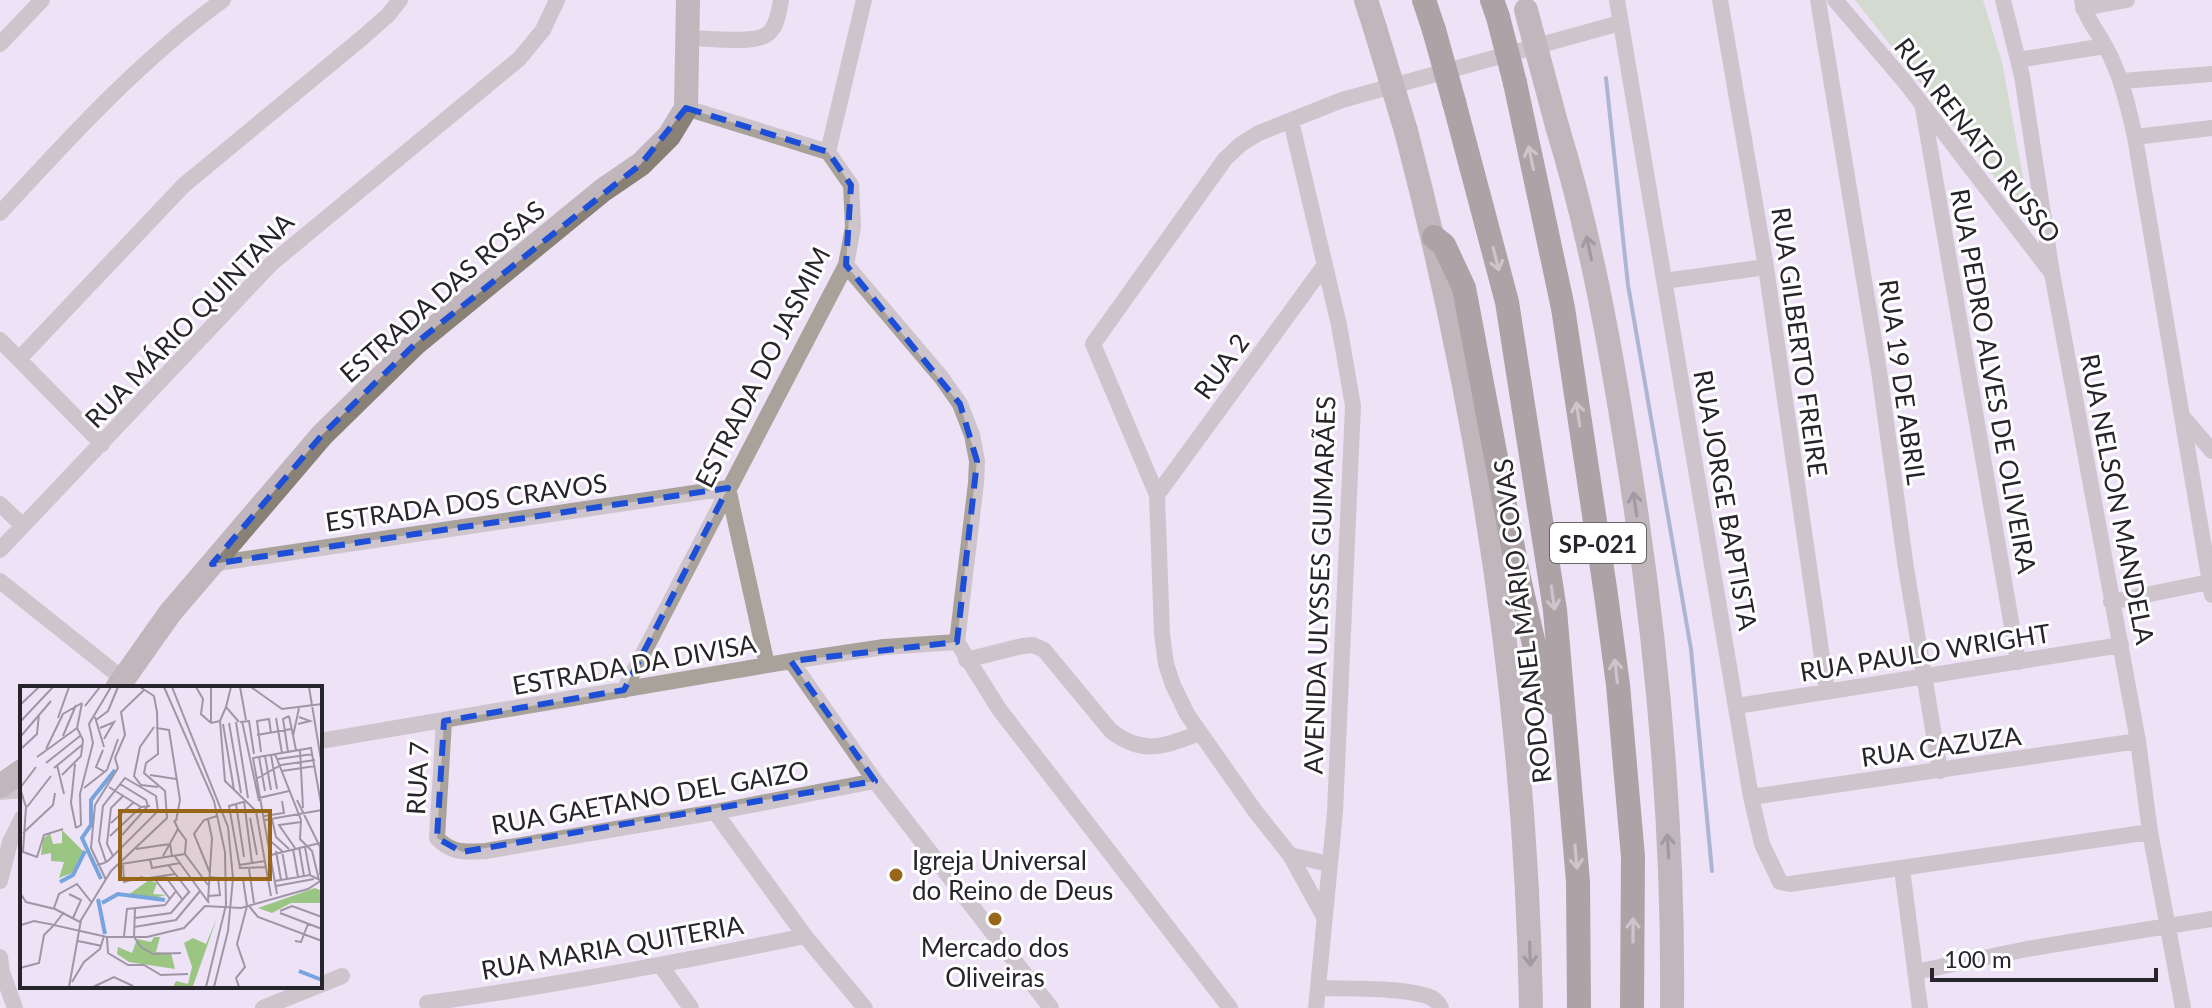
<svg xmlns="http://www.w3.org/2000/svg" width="2212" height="1008" viewBox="0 0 2212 1008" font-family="Lato,sans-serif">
<rect width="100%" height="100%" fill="#ede2f6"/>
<path fill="#b3d2a2" d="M1855,0H1983L2002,62L2029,209L2024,215Z"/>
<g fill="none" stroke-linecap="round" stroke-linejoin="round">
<path stroke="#5f7ea9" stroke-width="4" d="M1606,78L1628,285L1691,649L1712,871"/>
<path stroke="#a8a29a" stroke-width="16" d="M1617,0L1751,797L1762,844L1780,882L1790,884L2150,832
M1720,0L1766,267L1827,692
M1818,0L1879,371L1906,568L1940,771
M1835,0L1905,82L2051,272
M2003,0L2022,76L2052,273L2138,741L2150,832L2183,1008
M2082,0C2085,18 2097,30 2105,46C2121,74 2128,106 2135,137L2212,595
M2083,8L2127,0
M688,38C706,38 752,44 766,35C777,29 779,11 781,0
M0,44L42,0
M2018,60L2105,46
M2122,81L2212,74
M1923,108L2018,662
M1291,121L1339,325L1353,406L1335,812L1316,1008
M2135,137L2212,128
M828,152L864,0
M0,213C70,137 139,61 223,0
M846,265L941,377L960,404L972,435L977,461L976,483L957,642
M1664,281L1766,267
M0,340L102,444
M20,358L184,185L362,38L388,15L400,0
M2182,416L2212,451
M1157,495L1324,266
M0,504L22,525
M0,550L272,263L519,59L543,30L557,0
M212,564L728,488L767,665
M0,581L123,679
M2111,602L2209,582
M957,642L999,709L1230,1008
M966,660L1022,646L1033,645L1044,650L1111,731C1144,756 1165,746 1200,733
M791,661L875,781L1051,1008
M624,690L846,265L853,227L851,185L828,152L686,108
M1737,706L2121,645
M444,721L437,838C452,854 466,852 486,851L715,812L875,781
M320,741L791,661L884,647L957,642
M0,792L22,790
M1751,797L2138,741
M715,812L805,936L865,1008
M1290,855L1329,864
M1902,869L1920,1008
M0,881L10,842L22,818
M1324,917L1290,855L1255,811L1187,714L1173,685L1166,664L1162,634L1157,495L1093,344L1225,159L1241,144L1259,133L1342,100L1620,23
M0,957L2,972L15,1008
M661,966L691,1008
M1915,972L2027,949L2212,919
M320,985L342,976
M1318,988C1349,989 1399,987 1427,996C1434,998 1438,1002 1441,1008
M427,1003C554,986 680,962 805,936
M263,1008L317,986"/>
<path stroke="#898175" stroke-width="24" d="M1366,0L1375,28
M1557,126C1589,230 1609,338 1626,446C1656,631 1674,820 1672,1008
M1406,131C1481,418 1526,711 1531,1008
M117,688L170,613L322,435L416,343L603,190L641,164L669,136L686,108L688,0
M0,786L22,771"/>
<path stroke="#605544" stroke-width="24" d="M1424,0L1434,30
M1492,0L1498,17
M1515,83L1563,308L1606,595L1618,685L1633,857L1632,1008
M1454,102L1507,302L1555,610L1578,882L1579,1008
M1434,237L1444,245L1464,288L1518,574L1536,653L1555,703"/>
<path stroke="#898175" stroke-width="24" d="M1526,10L1557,126
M1375,28L1406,131"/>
<path stroke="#605544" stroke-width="24" d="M1498,17L1515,83
M1434,30L1454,102"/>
</g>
<defs><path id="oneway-shaft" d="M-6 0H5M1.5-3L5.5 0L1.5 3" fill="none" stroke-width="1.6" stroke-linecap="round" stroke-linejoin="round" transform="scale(2)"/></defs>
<g stroke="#a8a298">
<use href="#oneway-shaft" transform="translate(1531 158) rotate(-102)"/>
<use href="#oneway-shaft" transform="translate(1496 259) rotate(76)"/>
<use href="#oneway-shaft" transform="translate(1578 414) rotate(-98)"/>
<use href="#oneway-shaft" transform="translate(1553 598) rotate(82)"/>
<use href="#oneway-shaft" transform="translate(1616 671) rotate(-97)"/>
<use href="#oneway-shaft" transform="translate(1576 857) rotate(85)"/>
<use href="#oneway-shaft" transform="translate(1633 930) rotate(-90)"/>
</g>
<g stroke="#454041">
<use href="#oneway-shaft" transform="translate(1589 248) rotate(-102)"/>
<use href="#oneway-shaft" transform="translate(1635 504) rotate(-98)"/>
<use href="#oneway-shaft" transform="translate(1668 846) rotate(-93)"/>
<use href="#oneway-shaft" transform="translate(1530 954) rotate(88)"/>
</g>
<path d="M0 0H2212V1008H0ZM686,108L828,152L851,185L846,265L960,404L977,461L957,642L791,661L875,781L462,852L437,838L444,721L624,690L728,488L212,564L322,435L416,343L641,164Z" fill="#ede2f6" fill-opacity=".55" fill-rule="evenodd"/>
<path fill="none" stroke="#1d4ed8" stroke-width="6" stroke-dasharray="16 10" stroke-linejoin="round" d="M686,108L828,152L851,185L846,265L960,404L977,461L957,642L791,661L875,781L462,852L437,838L444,721L624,690L728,488L212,564L322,435L416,343L641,164Z"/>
<g fill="#976618" stroke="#fff" stroke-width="3">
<circle cx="896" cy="875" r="8"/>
<circle cx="995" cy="919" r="8"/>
</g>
<g text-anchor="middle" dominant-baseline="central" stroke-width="6" stroke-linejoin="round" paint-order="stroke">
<rect fill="#fff" stroke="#68666b" stroke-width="2" x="1550" y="523" width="96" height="40" rx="6"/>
<g font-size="24" font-weight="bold" fill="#28242b">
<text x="1598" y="543">SP-021</text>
</g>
<g font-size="26" fill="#28242b" stroke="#fff">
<text transform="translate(1978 140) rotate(52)">RUA RENATO RUSSO</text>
<text transform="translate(442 291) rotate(-41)">ESTRADA DAS ROSAS</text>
<text transform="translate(189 320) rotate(-46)">RUA MÁRIO QUINTANA</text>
<text transform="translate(1800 342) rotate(82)">RUA GILBERTO FREIRE</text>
<text transform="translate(1221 366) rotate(-54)">RUA 2</text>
<text transform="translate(762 367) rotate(-63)">ESTRADA DO JASMIM</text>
<text transform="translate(1994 381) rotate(80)">RUA PEDRO ALVES DE OLIVEIRA</text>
<text transform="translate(1903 382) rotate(82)">RUA 19 DE ABRIL</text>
<text transform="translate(2118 499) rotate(79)">RUA NELSON MANDELA</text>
<text transform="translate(1726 500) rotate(80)">RUA JORGE BAPTISTA</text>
<text transform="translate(466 502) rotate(-8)">ESTRADA DOS CRAVOS</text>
<text transform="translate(1319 585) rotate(-88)">AVENIDA ULYSSES GUIMARÃES</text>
<text transform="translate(1522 621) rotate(-97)">RODOANEL MÁRIO COVAS</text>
<text transform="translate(1925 652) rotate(-9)">RUA PAULO WRIGHT</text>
<text transform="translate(634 664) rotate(-10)">ESTRADA DA DIVISA</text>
<text transform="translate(1941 746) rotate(-8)">RUA CAZUZA</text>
<text transform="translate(417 778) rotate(-87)">RUA 7</text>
<text transform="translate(650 797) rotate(-10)">RUA GAETANO DEL GAIZO</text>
<text transform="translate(612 947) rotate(-10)">RUA MARIA QUITERIA</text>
</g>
<g font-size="26" fill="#28242b" stroke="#fff" text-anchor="start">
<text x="912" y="860">Igreja Universal<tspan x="912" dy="30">do Reino de Deus</tspan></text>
<text x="995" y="947" text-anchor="middle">Mercado dos<tspan x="995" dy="30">Oliveiras</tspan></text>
</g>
</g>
<g transform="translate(20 686)">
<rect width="302" height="302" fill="#ede2f6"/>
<path d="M42,144L63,165L52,187L39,192L44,176L31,175V167L21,169L23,153L30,147L33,158L42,157ZM129,194L137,197L133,208L146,209L131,213L108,209ZM295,202L302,205V217H271L252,227L238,222ZM197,232L173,300L153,301L156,295L168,298L172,281L164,257L173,252L186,258ZM134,251H140L136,266L151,267L155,283L109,276L97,268L98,261L112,267L117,253L131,256Z" fill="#9bc583"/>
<path fill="none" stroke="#76a4df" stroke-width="4" d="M81,193L62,152L71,139V114L95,84M40,196L53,189L65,165M78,213L85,248M82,217L98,208L145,214M279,285L302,294"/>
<path fill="none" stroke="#9e96a5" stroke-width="2" d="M144,1L194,115L205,166L206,219L186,301M152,1L208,141L213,192L208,245M176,1L183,13L181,28L191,37M191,1V37M211,1L206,21L219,36M220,1L226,34M231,1L262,23L302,18M289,1L302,80M0,19L19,1M65,20L80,1M269,30L276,64M75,31L84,61M38,32L49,1M256,32L262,67M76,34L88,25L98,1M200,35L205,95L236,125L251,210M222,35L239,115M0,36L33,1M216,36L228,112M220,36L229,35L234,68M191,37L200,35L206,21M209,37L221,107M203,38L214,104M278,38L290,35L279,31M134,41L120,61L114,90L121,99L138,101M80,42L94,36L84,53M136,42L149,44L160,114L156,135M237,49L271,43M1,50L31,15M43,50L56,19M273,50L279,22M2,62L17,48L19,28M26,63L43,28L62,17M83,64L76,81L85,86M280,64L283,122M241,66L237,35L249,33L251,47M268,66L263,33L269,30M255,68L281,134L280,153L292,165L299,194M251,69L257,103M245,70L251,104M17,71L57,42M239,71L245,105M258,73L293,68M26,77L60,50M55,78L51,117L56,142M37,79L44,108M34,82L62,59M262,85L295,80M42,89L61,70L63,54L57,42L62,17M130,89L156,93M236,93L261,79L295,74M100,98L126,114L128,120L102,149M89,101L121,121L130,120M0,102L6,121L3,166L17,171L24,149L43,143M0,102L16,81M64,102L87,84L98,53M239,112L269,105M277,114L300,161V189M224,115L232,177M223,116L209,120L220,182L246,181M216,118L224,171M7,121L31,90M244,130L264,127L262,115M230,132L237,169M252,133L256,151L269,163M245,134L302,124M91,137L114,116M56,142L61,139L60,108L73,57L69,38L91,1M158,143L166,154L165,168M3,147L33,119L35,107M90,150L121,121M248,153L262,165L267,193M279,161L284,190M285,161L290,189M275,162L259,139L281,136M116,163L150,158L152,170M273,163L278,191M256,165L261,194M165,168L188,199M154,169L189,217M251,169L300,157M93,170L87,158L91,122L103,110M143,170L158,143L154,134M130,173L132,182L160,177M101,178L165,168M103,178L104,196L123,191M77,179L84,177L88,175L138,125L136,110L105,92L83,120L79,155L86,176M219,179L245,175M149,180L170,207M229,183L234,217M190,187L174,148L184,134L197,130M145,190L162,213M129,192L155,188M134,192L150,213M86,194L71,162L75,119L98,82L95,72L105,49L101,26L124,4M255,195L290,189L300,194M256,200L294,193M0,207L6,216L35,223L60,236M49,208L61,214L53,232M257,208L233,72L291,62L302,123M189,210L200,209L198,192L189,191M188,215L192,152L188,133M229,220L238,231L302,255M34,222L39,208L57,198L72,217M115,223L114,251L121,261L133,268L161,267M260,225L272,220L302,231M260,227L302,243M115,232L151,227L169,206M1,239L14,235L34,239L44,226M114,241L156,234L180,205M104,250L107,223L145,219L156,205M87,252L88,267L108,279H124L141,289L168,288M58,255L82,260M275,255L281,256L288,238M0,282L19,277L24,249L34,239L87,251H127L164,242L185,220L221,222L288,203L302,194M52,296L64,276L80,263L84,250M49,301L61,234L91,185L147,132L145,105L124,87L126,77L138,68L137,26L134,10L120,1M73,301L94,291L113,300M194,301L208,245M219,301L216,292L225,281L217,258L227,220L223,193"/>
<path fill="#976618" fill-opacity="0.15" stroke="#976618" stroke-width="4" d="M100,125H250V193H100Z"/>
<rect width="302" height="302" fill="none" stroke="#28242b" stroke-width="4"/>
</g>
<path d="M1932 968v12h224v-12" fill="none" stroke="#28242b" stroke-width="4"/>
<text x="1944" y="968" font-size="24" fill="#28242b" stroke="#ffffff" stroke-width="6" paint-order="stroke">100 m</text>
</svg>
